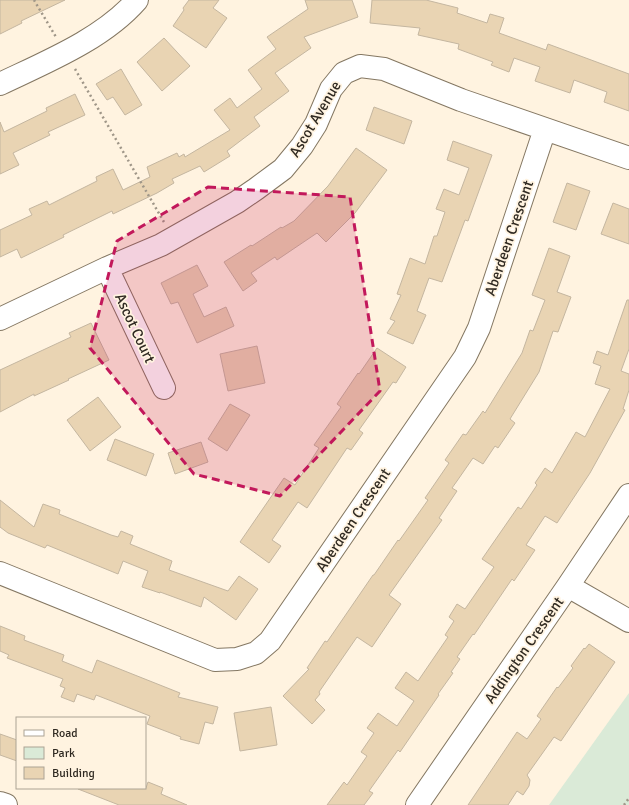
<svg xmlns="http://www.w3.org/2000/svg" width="629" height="805" viewBox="0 0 629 805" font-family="Signika,sans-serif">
<rect width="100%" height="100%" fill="#fff3e0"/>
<path fill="#daead7" d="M629,693V805H549Z"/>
<path fill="#e9d4b3" stroke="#c4b6a0" d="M0,0H65L21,21L22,23L0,34Z
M189,0H219L213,8L227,18L206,48L173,26L184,10L183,8Z
M305,0H352L358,17L304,37L311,48L275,73L289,91L254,117L260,126L227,151L230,156L204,172L200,166L172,179L174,183L157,193L113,214L112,211L63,235L64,237L21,258L17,249L0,257V230L32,215L29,209L47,201L49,205L97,181L96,177L113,169L123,190L150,177L147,167L177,153L179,157L184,154L185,157L230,130L214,110L230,98L237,108L262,89L248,70L276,49L267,37L308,9Z
M372,0H426L458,8L457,13L487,23L490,14L504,18L499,33L546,50L548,44L629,74V111L604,102L607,92L574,80L570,93L535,81L540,67L514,58L509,72L491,65L493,62L458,49L459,44L418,35L420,28L370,23Z
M164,38L190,66L162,91L137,62Z
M121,69L142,105L125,115L113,97L107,100L96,84Z
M75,94L85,115L48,132L50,135L13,153L19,165L0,174V122L4,132L47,111L46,108Z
M374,107L412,121L404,144L366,130Z
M453,141L492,155L468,221L465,220L442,282L429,278L417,311L426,315L413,344L387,333L395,321L390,319L401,295L397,294L410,258L425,264L434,236H437L445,212L436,209L444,189L459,195L469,168L447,160Z
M356,148L387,170L355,213L326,242L317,233L277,260L275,257L251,273L257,281L243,291L224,262L251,245L252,246L281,227L282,228L294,221L328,186Z
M567,183L590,191L576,230L553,222Z
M613,203L629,209V244L601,234Z
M549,248L570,256L557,292L571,297L558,332L553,331L539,372L510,419L515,423L498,448L495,446L483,464L473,458L457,481L452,488L457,491L439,518L442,520L389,595L401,604L372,647L357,637L319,692L320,694L315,700L325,710L312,724L283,696L309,669L307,668L325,641L327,642L373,575H374L398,540L399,541L428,500L425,498L449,463L445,460L463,434L466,435L483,411L485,413L522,353L530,330L533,331L545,300L532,295Z
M197,265L208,286L193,294L204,317L226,307L234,326L197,343L178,302L171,304L161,283Z
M627,300H629V349L621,371L629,374V390L623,409L625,410L590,473L557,523L545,516L526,545L535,550L514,581L512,579L474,635L473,634L457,657L460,659L451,672L453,673L438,694L439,695L400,752L398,750L369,791L373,793L364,805H327L344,782L347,785L367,756L361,752L374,733L367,728L378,713L397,726L414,701L395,688L406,672L418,681L448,637L445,635L454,621L449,617L457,604L465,609L494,567L482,559L518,507L521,509L537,485L535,483L545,468L552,473L576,432L585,437L610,389L595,384L601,366L593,363L597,351L608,355Z
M91,323L109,360L68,379L69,380L34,396V394L0,412V370L71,337L69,333Z
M257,346L265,383L228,391L220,354Z
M377,348L406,367L396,383L393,382L359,430L363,433L351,450L347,448L307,508L298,502L272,540L281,546L269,563L240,542L284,478L295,485L319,448L314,445L341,407L337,404L358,373L359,374Z
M98,397L121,427L90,451L67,420Z
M230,404L250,415L227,451L208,439Z
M115,439L154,454L146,476L107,460Z
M201,442L208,462L175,474L168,453Z
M0,500L34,527L43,504L60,510L59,514L111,535L118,537L121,531L133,536L130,544L172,561L169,570L228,591L239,576L258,589L236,620L204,597L201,607L160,592V593L142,587L148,571L123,561L118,574L47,545L45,548L8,533L0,527Z
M0,626L25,636L24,640L64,655L62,661L92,673L97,660L180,693L178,697L218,707L213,724L205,722L199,744L180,739L181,737L147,724L150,716L96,695L94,700L77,694L74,702L61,697L65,688L60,686L63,679L7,658L9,655L0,651Z
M589,644L615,662L561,741L554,737L527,775L530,780L529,786L523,795L517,791L508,805H468L517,732L527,739L541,719L537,716L557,687L558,688L573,668L571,666L584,648L585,649Z
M271,707L277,745L240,751L234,713Z
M0,734L17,740V761L0,755Z
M148,782L163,788L161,794L187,805H119L78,789L146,788Z"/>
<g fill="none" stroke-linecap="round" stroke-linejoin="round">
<g stroke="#847762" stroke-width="24">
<path id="minor" d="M0,84C46,62 103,39 137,0
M107,268L164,388
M0,319L107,268L161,245L237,202L256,189L283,169L302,146L316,124L331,89L344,73L360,66L384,69L461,100L629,158
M0,573L215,660L237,659L256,653L270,641L465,357L479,328L545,129
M568,586L629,621
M0,803L6,805
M417,805L568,586L629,495"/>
</g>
<path stroke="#9f9688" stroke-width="2.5" stroke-dasharray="2 3" stroke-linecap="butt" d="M34,0L56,37
M75,69L164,222
M624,805L629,798"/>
<use href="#minor" stroke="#fff" stroke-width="22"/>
</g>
<path fill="#c2185b" fill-opacity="0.2" stroke="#c2185b" stroke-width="3" stroke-dasharray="8 5" stroke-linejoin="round" d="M208,187L350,197L380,391L280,496L194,474L90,348L117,241Z"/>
<g text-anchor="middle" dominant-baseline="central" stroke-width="3.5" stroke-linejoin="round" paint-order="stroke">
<g font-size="15" fill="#302a22" stroke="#fff3e0">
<text transform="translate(315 119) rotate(-59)">Ascot Avenue</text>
<text transform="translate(509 238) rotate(-71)">Aberdeen Crescent</text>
<text transform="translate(135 328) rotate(65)">Ascot Court</text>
<text transform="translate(353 520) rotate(-56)">Aberdeen Crescent</text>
<text transform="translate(524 650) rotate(-55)">Addington Crescent</text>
</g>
</g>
<rect x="16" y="717" width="130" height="72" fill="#fff3e0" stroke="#aca394"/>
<rect x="24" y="730" width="20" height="6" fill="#ffffff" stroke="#aca394"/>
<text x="52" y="737" font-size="12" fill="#302a22">Road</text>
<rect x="24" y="747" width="20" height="12" fill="#daead7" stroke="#aca394"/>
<text x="52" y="757" font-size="12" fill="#302a22">Park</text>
<rect x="24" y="767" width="20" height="12" fill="#e9d4b3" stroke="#aca394"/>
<text x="52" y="777" font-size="12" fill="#302a22">Building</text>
</svg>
